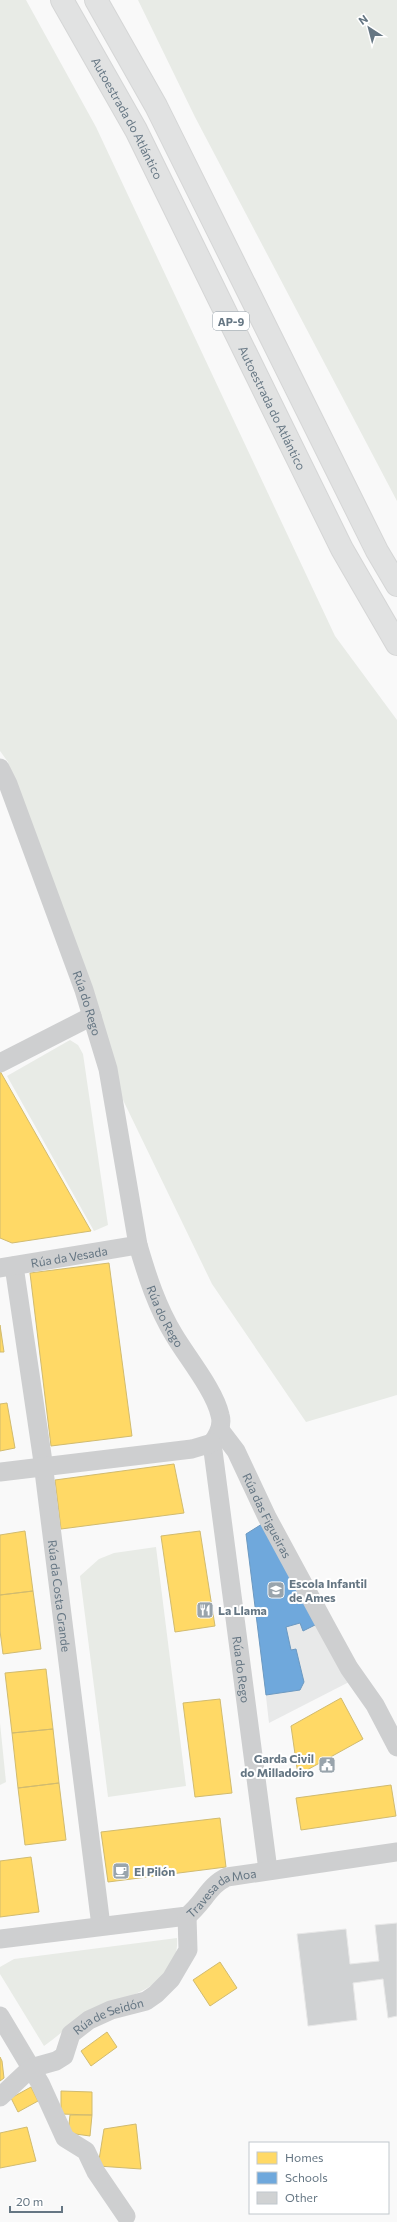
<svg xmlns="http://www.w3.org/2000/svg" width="397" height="2222" viewBox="0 0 397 2222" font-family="Commissioner,sans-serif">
<rect width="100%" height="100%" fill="#f9f9f9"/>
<path fill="#e8e9e9" d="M262,1524L349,1682L269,1723L250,1556L248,1555L246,1534Z"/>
<path fill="#e8ebe6" d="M0,0H26L96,127L335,636L397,720V1395L306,1422L212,1284L108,1069L8,762L0,751Z
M138,0H397V501L195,117Z
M70,1040L78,1045L83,1054L108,1225L94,1231L7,1076Z
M156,1547L186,1786L108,1797L80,1576L99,1559L114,1553Z
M0,1723L6,1782L0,1785Z
M177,1938C180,1990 121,1996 86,2015C72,2023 58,2036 44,2046L0,1974V1967L14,1959Z"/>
<path fill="#ffd966" stroke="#d1bb6f" d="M0,1071L91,1231L12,1243L0,1238Z
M109,1263L132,1436L51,1446L30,1273Z
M0,1325L4,1352H0Z
M7,1403L15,1448L0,1451V1404Z
M174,1464L184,1513L61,1529L55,1480Z
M25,1531L33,1591L0,1595V1535Z
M200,1531L215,1626L175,1632L161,1536Z
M33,1591L41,1649L3,1654L0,1631V1595Z
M46,1669L53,1729L12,1733L5,1673Z
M341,1698L363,1739L298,1775L291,1726Z
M220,1699L232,1793L195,1797L183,1703Z
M53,1729L59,1783L18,1788L12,1733Z
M59,1783L66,1840L25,1845L18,1788Z
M391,1785L396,1816L301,1830L296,1798Z
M220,1818L226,1867L108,1882L101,1832Z
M31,1857L39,1912L0,1917V1861Z
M220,1962L237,1988L210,2006L193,1980Z
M107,2032L117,2047L91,2066L81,2051Z
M0,2057L2,2061L4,2078L0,2081Z
M31,2087L38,2101L18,2112L11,2098Z
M61,2091L92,2092V2115L61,2114Z
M70,2115H92L90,2136L68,2133Z
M136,2124L141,2169L98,2166L104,2129Z
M27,2127L36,2161L0,2168V2133Z"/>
<path fill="#6fa8dc" stroke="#6c99c1" d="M262,1524L317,1624L303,1631L300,1623L286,1627L291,1650L296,1649L304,1682L300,1690L266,1695L246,1534Z"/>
<path fill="#d0d2d3" stroke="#e8e8e8" d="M397,1923V2016L388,2018L383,1979L353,1983L357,2020L308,2026L297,1934L346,1929L350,1964L379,1961L375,1925Z"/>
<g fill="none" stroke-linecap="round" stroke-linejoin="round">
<g stroke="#d5d6d6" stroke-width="24">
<g id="motorway">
<path id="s7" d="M62,0L136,130L342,549L397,644"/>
<path d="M96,0L156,106L377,551L397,585"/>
</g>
</g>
<g stroke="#cecfd0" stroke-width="19">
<path id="s1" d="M0,768L8,784L84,990L108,1069L138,1245C147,1276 157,1307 174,1335C187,1357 215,1391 220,1415C223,1425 218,1435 212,1443L268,1870"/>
<path d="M0,1063L92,1016"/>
<path id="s2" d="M14,1266L42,1455L101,1926"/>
<path id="s3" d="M0,1268L138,1245"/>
<path id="s4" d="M220,1430L236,1451L267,1517L327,1628L349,1668L375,1705L397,1747"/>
<path d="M0,1472L192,1449L212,1443"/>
<path id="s5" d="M0,1939L187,1916C203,1904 209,1885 227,1877L397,1852"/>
<path d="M0,2016L40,2083L65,2138L86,2151L96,2172L126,2216"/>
<path id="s6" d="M0,2097L31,2068L56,2061L64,2056L71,2034L89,2020L111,2010L146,2001L156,1994L171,1979L188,1950L187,1916"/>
</g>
<use href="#motorway" stroke="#e1e2e2" stroke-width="22"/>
</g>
<defs>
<g id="school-square" transform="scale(0.9)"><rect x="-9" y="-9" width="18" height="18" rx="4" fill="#99a4ac" stroke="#fff"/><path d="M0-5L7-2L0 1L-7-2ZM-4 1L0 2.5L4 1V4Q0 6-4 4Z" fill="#fff"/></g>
<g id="restaurant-square" transform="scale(0.9)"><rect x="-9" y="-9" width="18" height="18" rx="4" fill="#99a4ac" stroke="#fff"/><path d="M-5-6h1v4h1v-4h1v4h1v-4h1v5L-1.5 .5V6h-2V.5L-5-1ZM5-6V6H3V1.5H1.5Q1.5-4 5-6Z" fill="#fff"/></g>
<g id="civic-square" transform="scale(0.9)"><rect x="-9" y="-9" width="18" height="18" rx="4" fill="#99a4ac" stroke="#fff"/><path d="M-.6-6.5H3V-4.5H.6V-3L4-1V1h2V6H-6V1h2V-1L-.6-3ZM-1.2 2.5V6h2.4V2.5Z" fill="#fff"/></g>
<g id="cafe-square" transform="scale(0.9)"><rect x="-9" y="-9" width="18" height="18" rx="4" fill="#99a4ac" stroke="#fff"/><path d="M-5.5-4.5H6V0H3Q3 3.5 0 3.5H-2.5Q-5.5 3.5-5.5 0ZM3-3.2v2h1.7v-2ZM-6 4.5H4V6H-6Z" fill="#fff"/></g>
</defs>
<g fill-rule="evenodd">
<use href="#school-square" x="276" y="1590"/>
<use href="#restaurant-square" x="205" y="1610"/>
<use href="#civic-square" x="327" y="1765"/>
<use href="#cafe-square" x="121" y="1871"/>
</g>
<g text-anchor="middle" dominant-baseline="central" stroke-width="4" stroke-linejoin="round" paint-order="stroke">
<rect fill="#fff" stroke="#939fa8" stroke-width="1" x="213" y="312" width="36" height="18" rx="3"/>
<g font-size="11" font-weight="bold" fill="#657683">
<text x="231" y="321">AP-9</text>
</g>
<g font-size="12" fill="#657683" stroke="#fff">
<text stroke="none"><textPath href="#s7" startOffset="135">Autoestrada do Atlántico</textPath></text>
<text stroke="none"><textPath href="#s7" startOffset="459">Autoestrada do Atlántico</textPath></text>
<text stroke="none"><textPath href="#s1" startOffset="251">Rúa do Rego</textPath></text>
<text stroke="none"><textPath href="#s3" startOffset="70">Rúa da Vesada</textPath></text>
<text stroke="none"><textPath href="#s1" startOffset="575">Rúa do Rego</textPath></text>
<text stroke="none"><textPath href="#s4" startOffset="98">Rúa das Figueiras</textPath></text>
<text stroke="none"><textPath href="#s2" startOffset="333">Rúa da Costa Grande</textPath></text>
<text stroke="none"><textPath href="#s1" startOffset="947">Rúa do Rego</textPath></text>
<text stroke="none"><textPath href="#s5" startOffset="232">Travesa da Moa</textPath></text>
<text stroke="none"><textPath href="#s6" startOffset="143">Rúa de Seidón</textPath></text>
</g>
<g font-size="12" font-weight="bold" fill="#657683" stroke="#fff" text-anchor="start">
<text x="289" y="1583">Escola Infantil<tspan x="289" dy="14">de Ames</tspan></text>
<text x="218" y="1610">La Llama</text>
<text x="314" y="1758" text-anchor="end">Garda Civil<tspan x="314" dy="14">do Milladoiro</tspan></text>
<text x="134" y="1871">El Pilón</text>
</g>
</g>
<rect x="249" y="2142" width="140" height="72" fill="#ffffff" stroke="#c1c8cd"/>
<rect x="257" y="2152" width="20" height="12" fill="#ffd966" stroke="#c1c8cd"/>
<text x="285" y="2162" font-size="12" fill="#657683">Homes</text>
<rect x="257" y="2172" width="20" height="12" fill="#6fa8dc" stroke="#c1c8cd"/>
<text x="285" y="2182" font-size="12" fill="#657683">Schools</text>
<rect x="257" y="2192" width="20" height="12" fill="#d0d2d3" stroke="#c1c8cd"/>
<text x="285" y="2202" font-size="12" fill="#657683">Other</text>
<g transform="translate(369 28) rotate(324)" stroke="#ffffff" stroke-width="3" paint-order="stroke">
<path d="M0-3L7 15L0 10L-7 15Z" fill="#657683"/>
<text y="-6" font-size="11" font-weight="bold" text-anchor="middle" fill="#657683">N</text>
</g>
<path d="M10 2206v6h52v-6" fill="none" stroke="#657683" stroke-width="2"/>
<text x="16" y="2206" font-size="12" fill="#657683" stroke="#ffffff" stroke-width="3" paint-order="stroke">20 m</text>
</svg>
